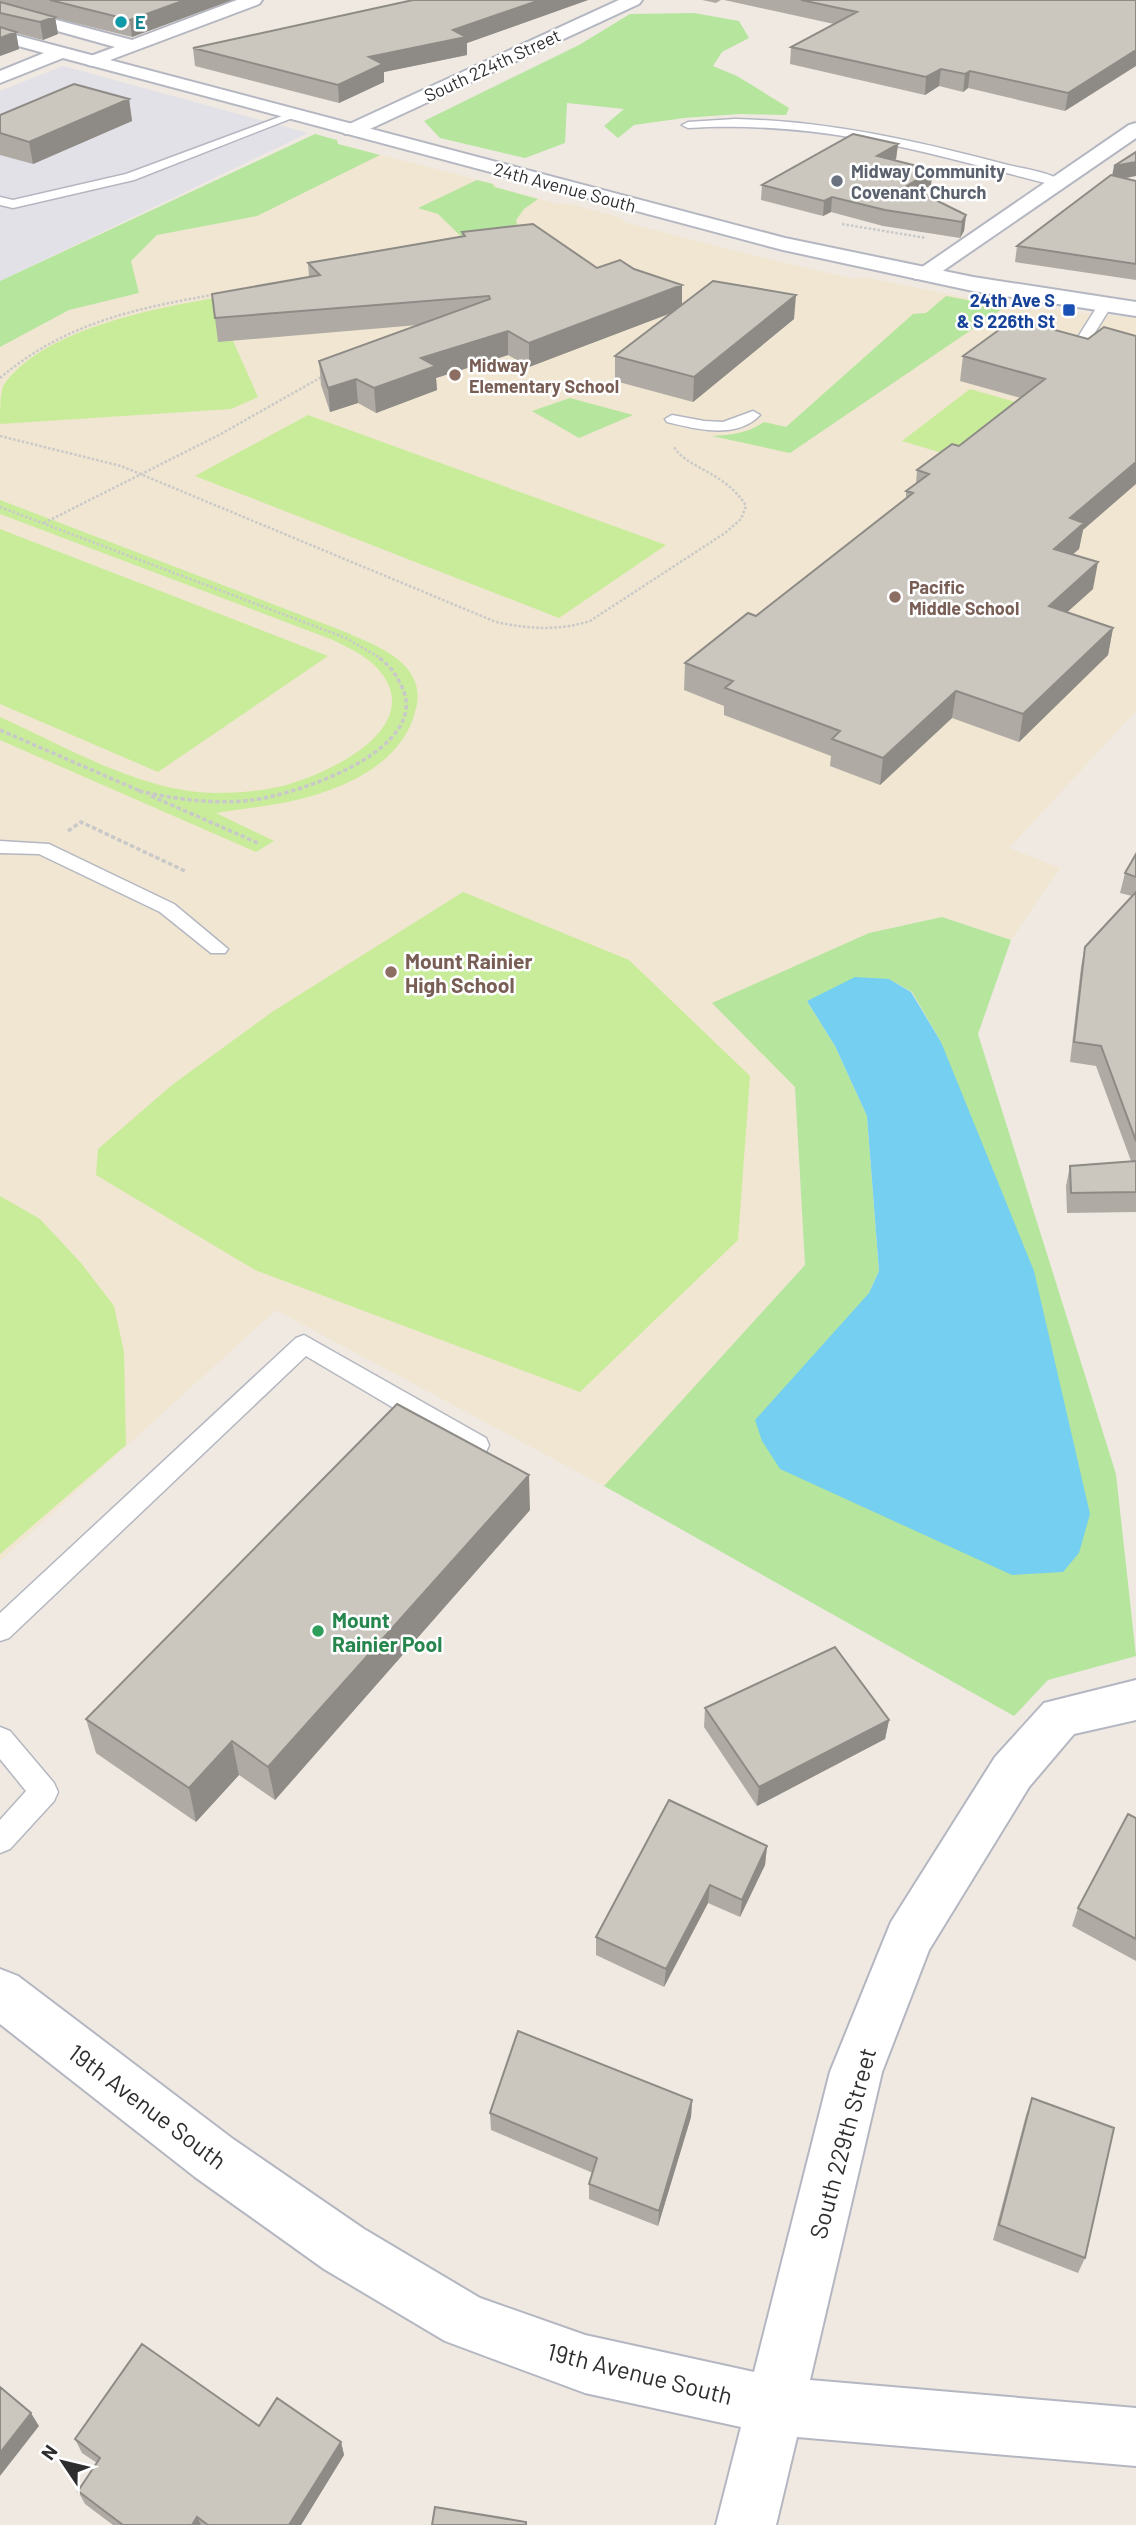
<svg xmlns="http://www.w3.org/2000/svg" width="1136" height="2525" viewBox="0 0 1136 2525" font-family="Barlow,sans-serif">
<rect width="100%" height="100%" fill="#efe9e1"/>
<path fill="#e3e1e8" d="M63,66L308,133L0,281V91Z"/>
<path fill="#f0e6d1" d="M337,140L338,144L495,184L496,187L558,204H570L622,218L624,222L740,252L854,279L863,277L1004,305L1136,318V711L1009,848L1060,868L1011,940L942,917L869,933L713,1003L795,1087L805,1265L604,1486L276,1310L0,1561V284Z"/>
<path fill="#b6e59e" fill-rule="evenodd" d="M694,13L739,21L749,38L722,52L713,66L737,76L789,108L786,115L739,114L684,118L634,125L618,138L604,126L624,109L567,103L565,143L525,158L440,138L424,121L579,45L630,14Z
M315,134L337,140L338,144L380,155L257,216L157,235L131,261L139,293L69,310L0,347V281Z
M477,180L493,184L494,187L538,199L524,209L516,220L518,229L475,250L438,214L418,208Z
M946,296L1005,307L790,453L712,436C732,435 748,433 764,422L786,427L913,314L926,313Z
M570,398L633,415L579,438L532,411Z
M942,917L1011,940L978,1034L1116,1474L1136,1656L1048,1680L1014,1716L604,1486L805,1265L795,1087L712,1003L869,933ZM889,979L912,992L941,1042L1012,1575L869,1293L879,1271L867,1116L835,1046L807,1001Z"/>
<path fill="#c9ec9a" d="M214,298L258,397L231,409L0,424C0,413 0,396 3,386C41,330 151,309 214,298Z
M970,389L1026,405L959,458L902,441Z
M308,415L666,545L559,618L195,476Z
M0,500L343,631C367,642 405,654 415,682C420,695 417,706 413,719C399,758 359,781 321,793C287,805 251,807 216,813L274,841L256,852L0,740V717C66,747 142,792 215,793C234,793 255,792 273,788C320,779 431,729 378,669C366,655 348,648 333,640L0,514Z
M0,529L328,656L158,772L0,704Z
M463,892L629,960L750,1076L738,1240L580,1392L255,1270L96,1175L98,1149L172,1085L272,1012Z
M0,1196L40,1219L81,1263L114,1306L124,1352L126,1445L0,1554Z"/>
<path fill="#75cff0" d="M855,977L889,979L911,992L941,1042L1034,1271L1090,1514L1079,1553L1063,1572L1012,1575L780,1469L762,1441L755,1420L869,1293L879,1271L867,1116L835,1046L807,1001Z"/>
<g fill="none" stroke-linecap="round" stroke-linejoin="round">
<g stroke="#b4b7c1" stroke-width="3">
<path id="lane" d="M290,113L300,115L134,180L13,208L0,205V197L13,200L126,174Z
M735,119C829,121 917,141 1008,165C1024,169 1050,172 1063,182L1057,186C927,153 825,120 688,128L682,125L688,122Z
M1105,301L1112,305L1094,334L1136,340V348L1085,341L1078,337L1100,302Z
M753,411L760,415C736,440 696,429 667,422L665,419L672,415L704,421L723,422Z
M0,841L49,844L174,904L228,949L225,953H211L160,912L39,854L0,853Z
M304,1335L486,1438L489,1445L486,1452L477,1455L468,1452L306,1356L9,1638L0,1641V1613L296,1338Z
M0,1727L10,1731L54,1783L58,1792L54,1801L10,1849L0,1853V1820L26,1791L0,1759Z"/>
</g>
<g stroke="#b4b7c1" stroke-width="4">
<path id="street" d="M237,0H262L259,4L94,66L88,65L85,61L88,57L115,47L0,15V5L132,40Z
M619,0H642L639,4L359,134H345L342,130L345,126Z
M1136,123V138L931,279H915L912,274L1129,125Z
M1136,1680V1720L1074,1734L1029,1787L929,1950L882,2072L810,2380L1136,2408V2466L797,2437L776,2525H716L741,2427L585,2393L445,2341L324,2269L195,2177L0,2024V1969L18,1976L233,2139L364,2229L480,2298L585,2335L754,2372L830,2072L891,1922L995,1757L1044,1703Z"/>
</g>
<g stroke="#b4b7c1" stroke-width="4">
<path id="secondary" d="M0,31L785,238L973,277L1136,302V316L973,291L783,250L63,58L0,83V71L44,53L0,41Z"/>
</g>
<path stroke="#c9c9c9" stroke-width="2.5" stroke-dasharray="2.5 2" stroke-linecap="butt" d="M926,196L962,213
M842,224L926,238
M0,378C65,323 136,308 218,294
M0,436L121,466L496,622C528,629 558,631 590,621L725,533L741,519L746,506C726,472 686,468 674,447
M0,507L346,638L382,659
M44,523L219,435L325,375"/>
<path stroke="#c9c9c9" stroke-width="3.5" stroke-dasharray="4.5 2.5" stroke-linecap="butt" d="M0,730L140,791
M139,791C176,799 214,805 252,800C295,795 432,750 402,687C396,675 391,666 379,658
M151,796L258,843
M68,831L81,822L185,871"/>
<use href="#lane" fill="#fff" fill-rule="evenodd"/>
<use href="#street" fill="#fff" fill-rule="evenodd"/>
<use href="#secondary" fill="#fff" fill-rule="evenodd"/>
</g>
<path fill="#afaba4" d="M0,0H232L132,37L55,18L58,34L43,40L16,33L19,49L0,56Z
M413,0H588L467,43V55L384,72V82L339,103L195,66L193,48Z
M702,0H721L716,3Z
M724,0H1136L1065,111L968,88L963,92L939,86L925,95L790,64L791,47L834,24Z
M129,99L132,121L33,164L0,155V115Z
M898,144L896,159L894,160L931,185L920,192L966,215L964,231L960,238L883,226L831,212L823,216L761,200L762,185Z
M1125,178L1136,181V280L1015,262L1017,246Z
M462,232L597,268L682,305L794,319L693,402L615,381V356L673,312L529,367L508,355L436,378L437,390L376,413L358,403L330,412L321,385L319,361L418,325L218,342L212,294L309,277L308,263L462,236Z
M1088,339L1083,530L1079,549L1073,554L1093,589L1067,612L1113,628L1108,655L1019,742L952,718L880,785L830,766L831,756L724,715V706L684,690L685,663L756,616L906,499V491L916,484L917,470L959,446L1021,398L960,381L963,356Z
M1136,854V1212L1067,1213L1066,1186L1070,1166L1131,1161L1096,1066L1070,1062L1081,967L1085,947L1132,896L1120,893L1125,873Z
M530,1510L275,1800L239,1775L196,1822L96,1753L86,1719Z
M705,1708L889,1720L885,1739L757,1806L704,1727Z
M1136,1818V1961L1072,1926L1078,1908Z
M767,1846L765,1865L740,1917L708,1903L664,1987L596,1955V1937Z
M1032,2098L1085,2258L1078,2273L993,2240L1026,2115Z
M692,2100L691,2117L658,2226L589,2199V2184L593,2173L491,2130L490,2113Z
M259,2426L341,2442L344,2455L301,2525H113L85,2504L78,2491L97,2463L82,2453L75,2439Z"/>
<path fill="#8e8b86" d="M185,0H232L132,37L130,20Z
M540,0H588L467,43V55L384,72V82L339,103L338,85L369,57L453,30Z
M55,17L58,34L43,40L40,22Z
M16,32L19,49L0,56V38Z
M1136,50V66L1065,111L1068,93Z
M941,69L939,86L925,95L926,77Z
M970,71L968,88L963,92L965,74Z
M129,99L132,121L33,164L29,142Z
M898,144L896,159L876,172L877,156Z
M1136,162V176L1111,181L1114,166Z
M933,170L931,185L906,201L907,186Z
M832,197L831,212L823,216L824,201Z
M966,215L964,231L960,238L962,222Z
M682,285V309L529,367V343Z
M796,295L794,319L693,402L694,377Z
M508,331V355L436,378L437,390L376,413L374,388L421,358Z
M356,379L358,403L330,412L328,388Z
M1136,462V484L1083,530L1079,549L1049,575L1054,549L1070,518Z
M1098,562L1093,589L1044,633L1049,606Z
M1113,628L1108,655L1019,742L1023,714Z
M956,691L952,718L880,785L883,758Z
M529,1475L530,1510L275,1800L268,1767Z
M889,1720L885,1739L757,1806L759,1787Z
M232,1741L239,1775L196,1822L189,1788Z
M767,1846L765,1865L740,1917L742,1900Z
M710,1885L708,1903L664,1987L666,1969Z
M692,2100L691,2117L658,2226L659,2211Z
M31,2413L39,2426L0,2476V2453Z
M341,2442L344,2455L301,2525H289Z
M197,2517L201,2525H192Z"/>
<path fill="#cbc7bf" stroke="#8e8b86" stroke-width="2" d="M50,0H185L130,20Z
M413,0H540L453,30L466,37L369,57L383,64L338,85L193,48Z
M801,0H1136V50L1068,93L970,71L965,74L941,69L926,77L791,47L857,12Z
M0,2L55,17L40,22L0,13Z
M0,27L16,32L0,38Z
M74,84L129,99L29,142L0,133V115Z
M853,134L898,144L877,156L933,170L907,186L966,215L962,222L885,210L832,197L824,201L762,185Z
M1136,152V162L1114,166Z
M1111,175L1136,181V264L1017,246Z
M533,224L597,268L620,260L634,269L682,285L529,343L508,331L421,358L436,366L374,388L356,379L328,388L319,361L490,299L489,296L215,318L212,294L320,275L308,263L465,236L462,232Z
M713,281L796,295L694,377L615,356Z
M1014,319L1088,339L1104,327L1136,336V462L1070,518L1084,523L1054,549L1098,562L1049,606L1113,628L1023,714L956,691L883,758L832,739L840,731L725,688L733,681L685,663L748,613L756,616L913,493L906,491L929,474L917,470L952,444L959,446L1045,379L963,356Z
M1136,854V877L1125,873Z
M1136,892V1141L1101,1046L1074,1042L1085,947Z
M1136,1161V1192L1071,1193L1070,1166Z
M397,1404L529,1475L268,1767L232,1741L189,1788L86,1719Z
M835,1647L889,1720L759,1787L705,1708Z
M669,1800L767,1846L742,1900L710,1885L666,1969L596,1937Z
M1128,1814L1136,1818V1939L1078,1908Z
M518,2031L692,2100L659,2211L589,2184L597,2158L490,2113Z
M1032,2098L1114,2128L1085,2258L999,2225Z
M142,2344L259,2426L277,2398L341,2442L289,2525H208L197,2517L192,2525H123L78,2491L100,2458L75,2439Z
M0,2387L31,2413L0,2453Z
M435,2507L526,2522V2525H432Z"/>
<circle fill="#0f9aa8" stroke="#fff" stroke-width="2.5" cx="121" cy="22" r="7"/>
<circle fill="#6b7280" stroke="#fff" stroke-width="2.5" cx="837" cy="181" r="7"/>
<rect fill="#1a4fb4" stroke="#fff" stroke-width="2.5" x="1062" y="303" width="14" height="14" rx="3.5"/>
<g fill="#8d6e63" stroke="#fff" stroke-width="2.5">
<circle cx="455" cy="375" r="7"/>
<circle cx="895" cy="597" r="7"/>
<circle cx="391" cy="972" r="7"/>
</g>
<circle fill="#2e9e5b" stroke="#fff" stroke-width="2.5" cx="318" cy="1631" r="7"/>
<g text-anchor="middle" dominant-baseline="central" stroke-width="5" stroke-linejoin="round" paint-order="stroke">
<g font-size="18" font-weight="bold" fill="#0d838f" stroke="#fff" text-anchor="start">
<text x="135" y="22">E</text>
</g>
<g font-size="18" fill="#2e2e2e" stroke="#fff">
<text transform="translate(492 65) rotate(-25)">South 224th Street</text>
<text transform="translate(565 187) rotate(15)">24th Avenue South</text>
</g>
<g font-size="18" font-weight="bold" fill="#5b616d" stroke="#fff" text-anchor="start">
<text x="851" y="171">Midway Community<tspan x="851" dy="21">Covenant Church</tspan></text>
</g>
<g font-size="18" font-weight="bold" fill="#164399" stroke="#fff" text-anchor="end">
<text x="1055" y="300">24th Ave S<tspan x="1055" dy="21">&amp; S 226th St</tspan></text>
</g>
<g font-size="18" font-weight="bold" fill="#785e54" stroke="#fff" text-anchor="start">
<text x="469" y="365">Midway<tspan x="469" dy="21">Elementary School</tspan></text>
<text x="909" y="587">Pacific<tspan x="909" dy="21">Middle School</tspan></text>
</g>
<g font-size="21" font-weight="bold" fill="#785e54" stroke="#fff" text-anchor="start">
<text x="405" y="960">Mount Rainier<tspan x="405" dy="24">High School</tspan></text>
</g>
<g font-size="21" font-weight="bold" fill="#27864d" stroke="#fff" text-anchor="start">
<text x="332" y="1619">Mount<tspan x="332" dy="24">Rainier Pool</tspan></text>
</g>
<g font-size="24" fill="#2e2e2e" stroke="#fff">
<text transform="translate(148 2106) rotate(37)">19th Avenue South</text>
<text transform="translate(842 2143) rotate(-75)">South 229th Street</text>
<text transform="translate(640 2373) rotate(14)">19th Avenue South</text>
</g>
</g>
<g transform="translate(63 2462) rotate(305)" stroke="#ffffff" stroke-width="5" paint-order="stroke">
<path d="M0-5L12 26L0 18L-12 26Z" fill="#2e2e2e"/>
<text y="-10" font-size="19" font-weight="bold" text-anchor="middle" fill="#2e2e2e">N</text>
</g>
</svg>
